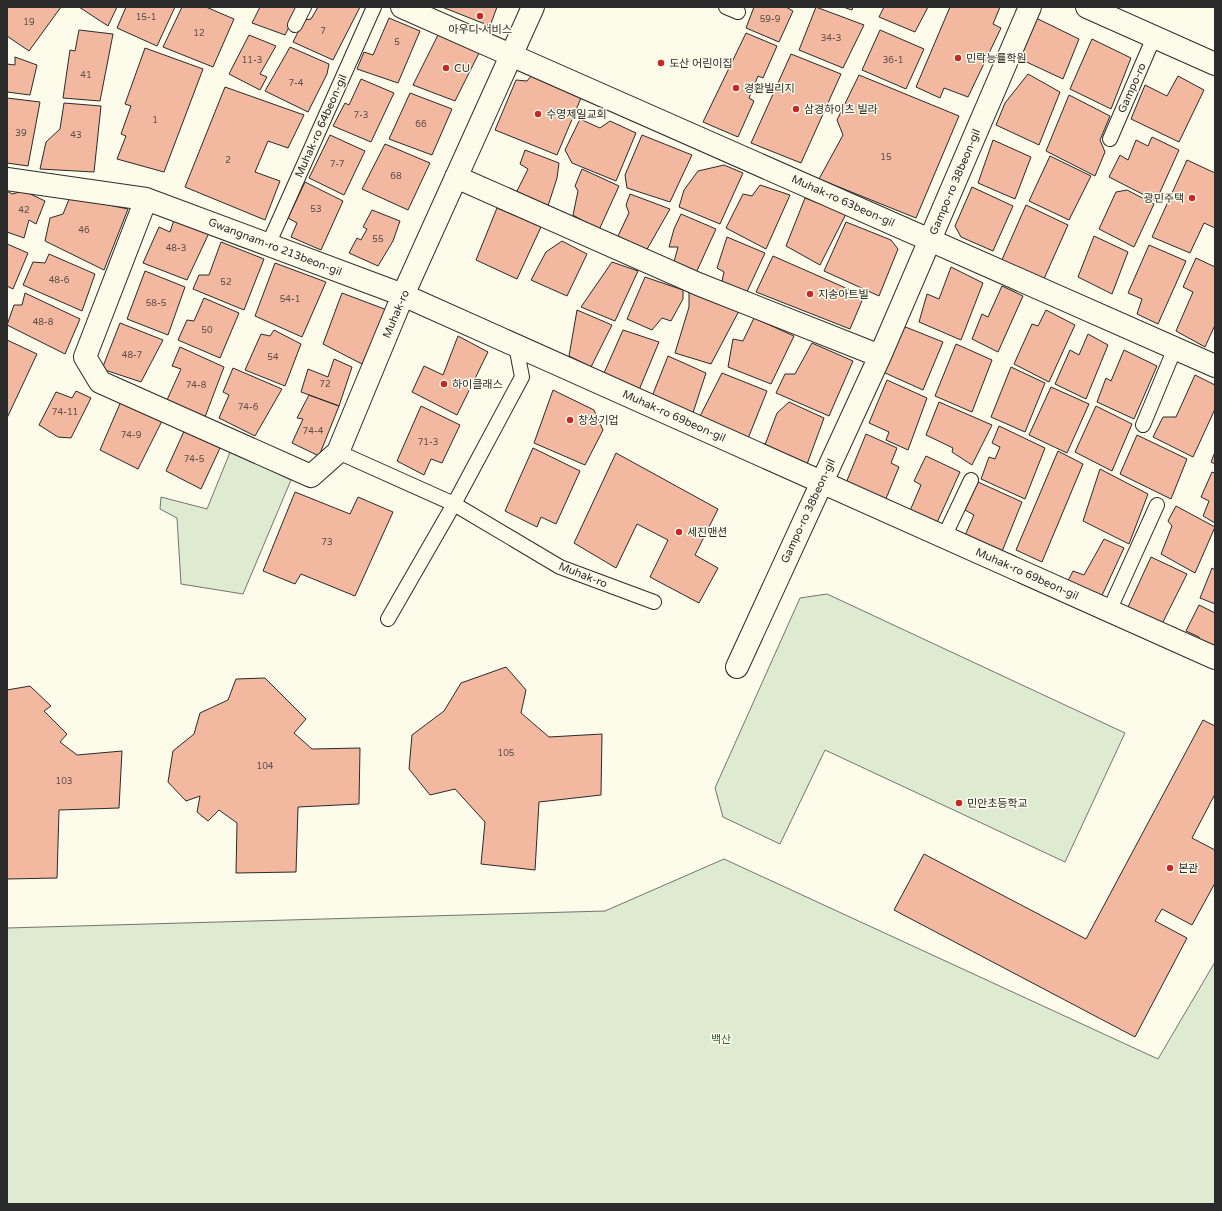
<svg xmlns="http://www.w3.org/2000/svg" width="1222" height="1211" viewBox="0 0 1222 1211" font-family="'Varela Round','Noto Sans KR',sans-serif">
<rect width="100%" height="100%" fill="#fdfbea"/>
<path fill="#deebd1" stroke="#74746e" d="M231,450L291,480L243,594L181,584L177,518L160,509L161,497L207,509Z
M827,594L1125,733L1065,862L825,750L780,844L723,817L715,788L800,598Z
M724,859L1158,1059L1215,962V1204H7V928L605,911Z"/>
<path fill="#f2b8a0" stroke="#2b2b2b" d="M7,7H61L29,51L7,36Z
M79,7H117L108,26Z
M126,7H175L157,46L117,28Z
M182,7H206L234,19L213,67L163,47Z
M260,7H299L285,35L252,23Z
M318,7H360L333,60L293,42L304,20L311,19Z
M442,7H497L490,26Z
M754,7H786L793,11L779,42L746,28Z
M816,7L864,25L843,68L799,50Z
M843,7H853L852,10Z
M884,7H928L915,32L879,17Z
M950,7H1000L993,24L1001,28L968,97L944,88L940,98L916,87Z
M389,18L420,31L398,83L357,69L364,52L373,55Z
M1036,18L1079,39L1063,79L1020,59Z
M79,30L113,34L100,101L63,98L70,50L75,51Z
M880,30L924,49L906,89L862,70Z
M746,33L777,46L763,78L758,76L749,98L754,101L738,137L703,122Z
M249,35L276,46L260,74L267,77L260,90L229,74Z
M438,35L480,51L455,101L413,85Z
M1092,39L1131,58L1111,109L1070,89Z
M290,47L329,64L327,74L308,112L265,91Z
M145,48L203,69L164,172L117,159L126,136L121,134L131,106L125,104Z
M791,54L841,74L801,163L751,143Z
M15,57L37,65L30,95L7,92V64L15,65Z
M1028,74L1060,92L1039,145L996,125L1005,103Z
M859,75L959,116L916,218L819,179L843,135L837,120Z
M531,76L581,98L557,155L495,130L516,80L527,81Z
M1178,76L1204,90L1179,142L1131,119L1145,85L1167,96Z
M361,79L394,93L371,142L333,126L345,103L349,105Z
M225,87L304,115L288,148L268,141L255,172L280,181L265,220L185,187Z
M410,93L452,109L432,155L389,139Z
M1069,95L1110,116L1100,140L1105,152L1095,176L1046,151Z
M7,98L40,102L28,166L7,163Z
M64,103L101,106L94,172L40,169L46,142L60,129Z
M580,119L600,128L610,121L636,133L616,181L572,163L565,150Z
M330,135L365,151L344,195L309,178Z
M642,135L692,155L670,202L627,188L625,175Z
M1152,137L1179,150L1156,201L1109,177L1120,155L1128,160L1136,140L1148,146Z
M993,140L1031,157L1015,199L978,183Z
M385,144L430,163L408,210L362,189Z
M525,150L559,163L557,178L548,206L516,193L528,169L520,164Z
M1050,156L1091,176L1069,220L1029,201Z
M1187,160L1215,173V228L1204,223L1190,253L1152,237Z
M724,165L743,173L720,224L679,207L684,190L698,171Z
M582,169L619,186L599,230L573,215L578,191L575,186Z
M305,182L343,201L321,250L291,237L297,223L288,218Z
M760,185L790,195L766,249L726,228L743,194L752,196Z
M972,187L1013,206L993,251L961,237L955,226Z
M1127,190L1154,204L1134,247L1099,229L1116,192Z
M7,191L12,194L24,191L45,201L36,224L29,220L24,238L7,232Z
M630,194L670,209L646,251L617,238L629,213L626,205Z
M70,197L128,209L104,270L45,241L50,218L63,214Z
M805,198L846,214L820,265L786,246Z
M1026,205L1068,225L1043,281L1001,262Z
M497,208L541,227L517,279L476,260Z
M372,210L400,221L393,241L378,266L349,253L357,238L361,240L367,229L363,227Z
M681,214L716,229L696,273L674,262L678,247H669L674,229Z
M175,217L209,233L187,280L143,263L159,227L170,232Z
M846,222L891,240L898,249L879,296L824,271Z
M1094,236L1128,252L1112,294L1078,277Z
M727,237L765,253L745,296L721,286L724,272L717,268Z
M562,241L587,254L567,296L531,280L546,252Z
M221,242L264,259L244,310L193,289L199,275H209Z
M7,244L28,253L13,289L7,286Z
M1149,245L1186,261L1158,324L1137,314L1142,299L1128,293Z
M49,254L95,274L82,311L23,285L33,262L45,263Z
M773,256L864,296L850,329L756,292Z
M1196,258L1215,267V325L1205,347L1176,331L1193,292L1183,287Z
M612,262L638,271L615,321L581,307Z
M275,263L326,282L302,337L255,316Z
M951,267L983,283L961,340L919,322L927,294L939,299Z
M145,271L185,287L168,335L127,319Z
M645,277L683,290V299L671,321L662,318L652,330L627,319Z
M1002,286L1023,296L998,352L972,339L982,314L988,317Z
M689,288L740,309L711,364L675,353L689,307Z
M25,293L80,319L65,354L7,325L14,305H22Z
M342,293L387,310L362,364L323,344Z
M204,298L239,313L220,358L178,340L187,320L194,321Z
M577,310L612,325L591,367L569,356Z
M1046,310L1075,325L1049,382L1014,364L1032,324L1038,326Z
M754,318L794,336L771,384L728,367L733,339L743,341Z
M120,323L163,340L141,382L102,369Z
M903,326L943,342L923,390L883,372Z
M274,330L301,344L285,386L245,370L261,334L270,336Z
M623,330L659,342L639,390L604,373Z
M1088,334L1108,345L1086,399L1055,384L1070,350L1079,355Z
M458,336L488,352L457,415L412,392L424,366L443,375Z
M7,340L37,354L7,418Z
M812,343L853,361L829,416L776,393L785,374H795Z
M956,344L992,360L972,412L935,396Z
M180,347L224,367L205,417L167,400L181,369L172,366Z
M1124,350L1157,366L1134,419L1097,402L1106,378L1111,381Z
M668,356L706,373L691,419L651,399Z
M334,359L352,367L339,406L301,392L308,369L328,377Z
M1011,367L1045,383L1025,432L991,417Z
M233,368L282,389L255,436L219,418L229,395L223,392Z
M722,373L767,391L745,446L696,424Z
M1195,375L1215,385V409L1193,457L1153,437L1163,417H1176Z
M887,380L927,398L908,450L886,440L889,432L869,423Z
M1051,387L1089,404L1067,453L1029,435Z
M553,390L594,410L603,430L585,465L534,443Z
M76,391L91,398L71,438L58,437L39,425L56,392L72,398Z
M309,395L339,406L319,456L292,443L303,419L297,418Z
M122,399L163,419L138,469L100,450Z
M789,402L824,418L806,467L763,450L777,413Z
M939,402L992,425L972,465L952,452L953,448L926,435Z
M421,406L460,425L442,463L431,459L424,475L397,461Z
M1096,406L1132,424L1112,471L1075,452Z
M999,426L1045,448L1025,499L981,479L989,457L995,459L1000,447L992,443Z
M185,429L221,446L201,489L166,471Z
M866,434L897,448L891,463L899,467L885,501L846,483Z
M1137,435L1187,459L1171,499L1120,474Z
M533,448L580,471L556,524L541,517L537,527L505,511Z
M1058,451L1083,464L1042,562L1016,550Z
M1215,452V464L1211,462Z
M616,453L718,509L695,555L718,568L699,603L650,577L668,540L637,524L616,568L574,543Z
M926,456L960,472L935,527L909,513L921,485L914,481Z
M1100,469L1148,494L1129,544L1083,521Z
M1212,472L1215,473V523L1203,516L1209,501L1201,497Z
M978,482L1022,502L999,559L963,540L974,515L965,510Z
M295,492L350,514L358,497L393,512L355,596L301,574L295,584L263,571Z
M1176,506L1215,527L1195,573L1161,554L1172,526L1168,521Z
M1104,539L1124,548L1098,604L1065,587L1073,571L1084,575Z
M1151,557L1187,574L1162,624L1128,607Z
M1212,568L1215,570V604L1200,598Z
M1199,605L1215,613V652L1201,645L1199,637L1186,631Z
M506,667L526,690L521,713L549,737L602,734L601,795L539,802L535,870L481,864L485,822L455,789L430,795L409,769L412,735L444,711L461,683Z
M265,678L306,719L294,733L312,749L360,748L359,804L298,807L296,872L236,873L237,823L219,810L208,821L197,812L200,796L186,801L168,782L173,751L194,734L200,713L228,700L236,679Z
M30,686L51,706L44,711L67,734L60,742L77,755L122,751L119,808L59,810L57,878L7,879V690Z
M1203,720L1215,726V794L1192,838L1215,850V883L1192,925L1162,909L1155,921L1187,938L1135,1037L894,910L924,854L1086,939Z"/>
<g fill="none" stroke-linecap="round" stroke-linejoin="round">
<g stroke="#2b2b2b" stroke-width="16">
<path id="lane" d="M726,7L738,12
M295,25L304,7
M1110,139L1154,37
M268,245L374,7
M1143,425L1175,348
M338,452L454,504L560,567L654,602
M944,537L971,480
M1109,611L1157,505
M388,619L454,504L522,377L516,346"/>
</g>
<g stroke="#2b2b2b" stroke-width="24">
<path id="street" d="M402,7L1215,366
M456,177L698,284L880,356
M7,179L146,199L403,295L1215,658
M146,199L85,357L100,382L311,476L338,452L403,295L533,7
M737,667L880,356L1030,7"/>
</g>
<g stroke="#2b2b2b" stroke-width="24">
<path id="secondary" d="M1087,7L1215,64"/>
</g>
<use href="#lane" stroke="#fdfbea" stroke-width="14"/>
<use href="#street" stroke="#fdfbea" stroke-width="22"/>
<use href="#secondary" stroke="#fdfbea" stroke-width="22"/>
</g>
<g fill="#c62828" stroke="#fdfbea" stroke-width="1.5">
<circle cx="480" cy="16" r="4"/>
<circle cx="958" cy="58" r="4"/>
<circle cx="661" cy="63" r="4"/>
<circle cx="446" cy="68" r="4"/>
<circle cx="736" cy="88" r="4"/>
<circle cx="796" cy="109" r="4"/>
<circle cx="538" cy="114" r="4"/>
<circle cx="1192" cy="198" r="4"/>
<circle cx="810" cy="294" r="4"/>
<circle cx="444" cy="384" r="4"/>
<circle cx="570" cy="420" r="4"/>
<circle cx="679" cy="532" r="4"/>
<circle cx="959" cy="803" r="4"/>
<circle cx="1170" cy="868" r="4"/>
</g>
<g text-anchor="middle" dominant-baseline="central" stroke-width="3" stroke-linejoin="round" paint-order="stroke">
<g font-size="9" fill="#5d4e48">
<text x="146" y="17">15-1</text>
<text x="770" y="19">59-9</text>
<text x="29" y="22">19</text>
<text x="323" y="31">7</text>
<text x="199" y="33">12</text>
<text x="831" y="38">34-3</text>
<text x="397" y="42">5</text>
<text x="252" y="60">11-3</text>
<text x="893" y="60">36-1</text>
<text x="86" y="75">41</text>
<text x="296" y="83">7-4</text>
<text x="361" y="115">7-3</text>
<text x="155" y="120">1</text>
<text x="421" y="124">66</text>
<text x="21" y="133">39</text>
<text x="76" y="135">43</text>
<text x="886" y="157">15</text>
<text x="228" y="160">2</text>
<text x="337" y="164">7-7</text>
<text x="396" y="176">68</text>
<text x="316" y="209">53</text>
<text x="24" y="210">42</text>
<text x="84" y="230">46</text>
<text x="378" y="239">55</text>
<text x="176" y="248">48-3</text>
<text x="59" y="280">48-6</text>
<text x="226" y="282">52</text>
<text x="290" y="299">54-1</text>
<text x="156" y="303">58-5</text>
<text x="43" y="322">48-8</text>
<text x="207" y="330">50</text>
<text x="132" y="355">48-7</text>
<text x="273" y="357">54</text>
<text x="325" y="384">72</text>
<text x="196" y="385">74-8</text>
<text x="248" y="407">74-6</text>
<text x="65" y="412">74-11</text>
<text x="313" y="431">74-4</text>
<text x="131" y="435">74-9</text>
<text x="428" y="442">71-3</text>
<text x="194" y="459">74-5</text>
<text x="327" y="542">73</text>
<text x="506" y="753">105</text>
<text x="265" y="766">104</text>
<text x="64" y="781">103</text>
</g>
<g font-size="11" fill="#2b2b2b" stroke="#fdfbea" text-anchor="start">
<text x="480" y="29" text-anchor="middle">아우디 서비스</text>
<text x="966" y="58">민락능률학원</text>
<text x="669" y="63">도산 어린이집</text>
<text x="454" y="68">CU</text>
<text x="744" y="88">경환빌리지</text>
<text x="804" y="109">삼경하이츠 빌라</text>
<text x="546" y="114">수영제일교회</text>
<text x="1184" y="198" text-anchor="end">광민주택</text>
<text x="818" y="294">지송아트빌</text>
<text x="452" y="384">하이클래스</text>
<text x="578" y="420">창성기업</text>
<text x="687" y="532">세진맨션</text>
<text x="967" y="803">민안초등학교</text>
<text x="1178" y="868">본관</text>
</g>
<g font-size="11" fill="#2b2b2b" stroke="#fdfbea">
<text transform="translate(1132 88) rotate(-66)">Gampo-ro</text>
<text transform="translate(321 126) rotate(-66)">Muhak-ro 64beon-gil</text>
<text transform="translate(955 182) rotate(-67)">Gampo-ro 38beon-gil</text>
<text transform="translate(843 201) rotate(24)">Muhak-ro 63beon-gil</text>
<text transform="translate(275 247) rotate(21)">Gwangnam-ro 213beon-gil</text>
<text transform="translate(396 314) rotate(-67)">Muhak-ro</text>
<text transform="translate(674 416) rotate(24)">Muhak-ro 69beon-gil</text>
<text transform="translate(808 511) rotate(-65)">Gampo-ro 38beon-gil</text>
<text transform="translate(1027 574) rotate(24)">Muhak-ro 69beon-gil</text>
<text transform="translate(583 575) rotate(22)">Muhak-ro</text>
</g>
<g font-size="11" fill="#34623c" stroke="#fdfbea">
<text x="721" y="1039">백산</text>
</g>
</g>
<rect width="1222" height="1211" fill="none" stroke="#2b2b2b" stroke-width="16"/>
</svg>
